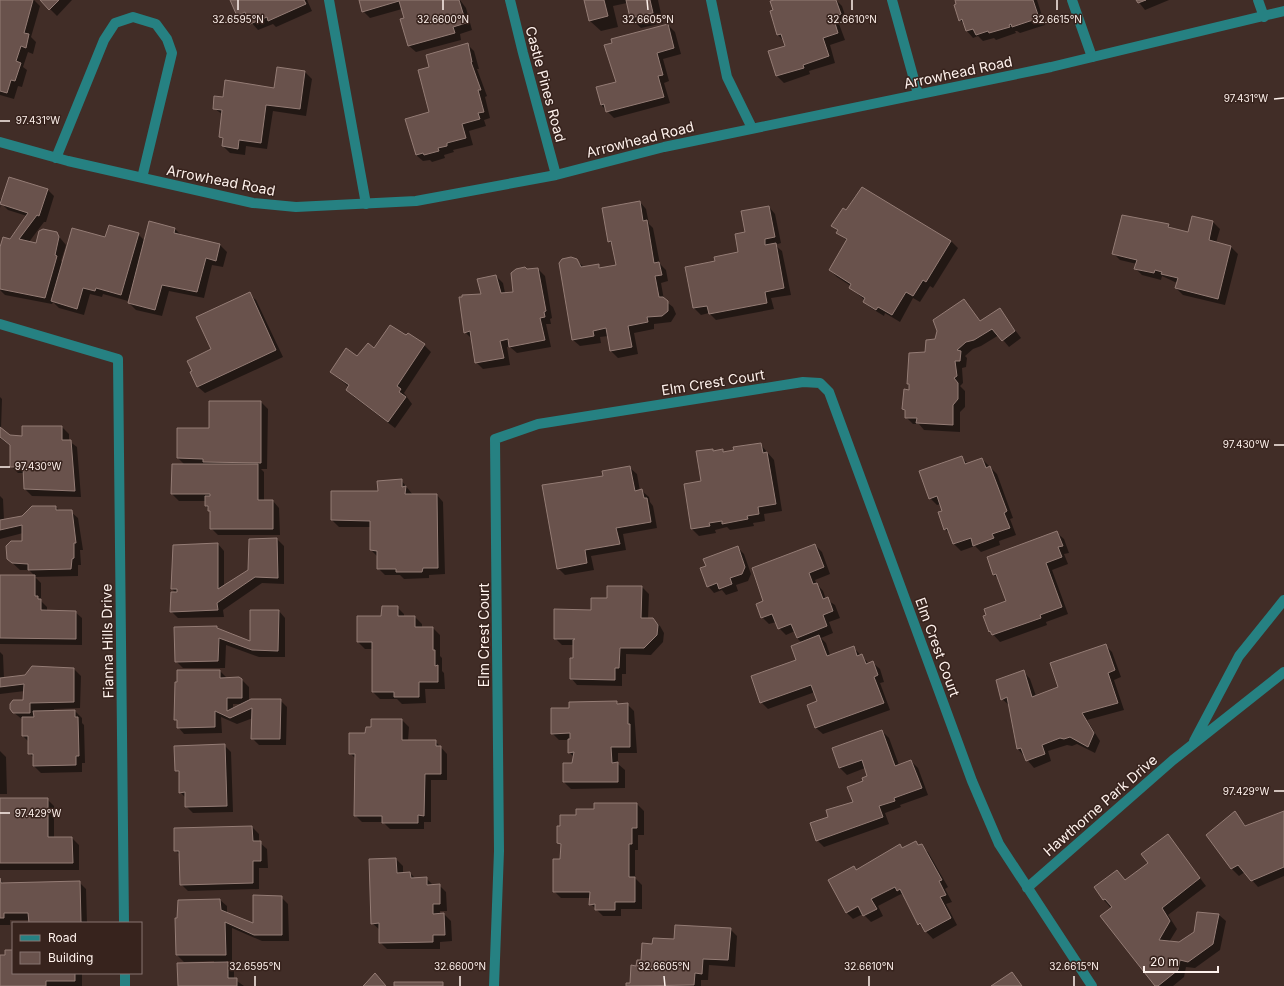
<svg xmlns="http://www.w3.org/2000/svg" width="1284" height="986" viewBox="0 0 1284 986" font-family="Inter,sans-serif">
<rect width="100%" height="100%" fill="#412d27"/>
<path fill="#0007" fill-rule="evenodd" d="M0,0H34L40,6L31,37L36,42L33,54L28,52L23,67L27,70L22,87L18,86L14,99L0,95Z
M41,0H72L57,16Z
M233,0H307L312,11L276,27L273,24L258,30L249,20L245,22L238,15Z
M360,0H460L466,8L472,30L460,34L461,40L416,52L409,46L402,9L370,18L363,11Z
M585,0H658L663,23L641,28L631,18L627,3L613,6L618,27L601,31L590,21Z
M778,0H836L842,6L847,21L839,24L845,40L830,45L835,63L809,71L810,74L784,83L777,76L770,52L786,46L784,41L778,35L775,11Z
M956,0H1037L1045,25L1020,33L1017,31H1015L1016,33L996,40L994,38L983,41L978,36L973,38L967,31L965,25L960,20Z
M1137,0H1169L1145,10Z
M668,25L675,32L681,54L663,59L669,81L664,83L670,103L614,118L601,105L618,82L613,44Z
M467,44L474,51L479,69H477L487,96L485,97L490,118L484,120L486,126L469,131L473,145L453,150L454,152L444,155L445,158L432,162L430,160L423,161L416,155L430,113V67Z
M305,72L312,79L306,116L273,111L267,149L246,146L245,155L230,153L223,146L224,141L220,137L223,115L214,108L224,99L275,89Z
M47,189L54,196L46,222H44L29,242L37,244L56,233L66,245L61,261L63,263L106,238L138,234L145,241L175,229L182,236L220,245L227,252L223,267L212,265L204,298L169,291L162,316L136,310L129,303L132,291L131,290L128,301L103,294L102,297L90,294L84,315L59,308L53,302L52,304L5,295L0,290V251L27,216L8,210L1,203L0,208V199L2,201Z
M855,196L951,241L958,248L933,288L930,286L920,302L913,298L900,322L885,313L884,316L871,308L864,302L865,300L850,288L851,286L837,277L830,270L847,241L833,226L846,211Z
M640,202L646,209L649,224L653,228L660,264L666,270L668,281L661,283L664,300L673,307L676,314L671,322L654,324V329L634,333L638,354L618,358L611,351L608,336L600,337L601,343L580,346L573,340L576,260L584,267L598,265L602,269L617,266L613,246L609,241Z
M769,207L775,214L781,243L775,245L782,251L791,295L771,298L774,309L716,320L709,313L701,315L694,308L686,268L716,262L739,253L746,233Z
M1193,217L1213,222L1220,229L1216,243L1231,247L1238,254L1225,305L1183,295L1176,288L1177,283L1162,276L1161,280L1142,275L1135,268L1137,264L1120,260L1113,253L1168,225L1172,229L1189,233Z
M538,269L545,276L552,318L550,319L551,324H546L551,347L517,353L510,347H507L510,365L483,369L476,362L472,339L465,332L482,295L496,276L503,283L505,293H514Z
M249,294L256,300L283,357L205,393L198,387L193,371L213,350Z
M964,300L981,322L1000,310L1021,338L1009,347L999,335L981,346L973,349L965,356L967,358L966,367L962,368L963,383L960,386L965,391V407L960,412V432L924,430L919,424H913L906,417V412L903,409L910,391L908,383L926,353Z
M406,336L424,345L431,352L404,393L412,404L395,428L354,397L347,390L349,387L331,372L374,349Z
M0,397L2,399L1,429L9,436L23,437V427H62L69,434V441L77,447L81,497L32,496L25,489L24,473H18L11,466V446L0,438Z
M261,402L268,409L267,469H261L264,472V501H273L279,508L280,535H218L211,528V513L206,506V501H179L172,494L185,465L178,458L210,429Z
M760,444L774,460L782,511L764,514L765,521L753,523L754,526L730,530L727,527L715,530L716,533L699,536L692,529L702,482L713,450L714,452L722,450L725,453Z
M961,457L968,464L982,459L997,474L1013,518L1010,519L1016,535L999,541L1000,545L981,552L975,546L961,551L954,544L951,535L945,529L941,504L937,505L930,498Z
M630,468L637,474L640,491H642L649,497L650,502L653,506L657,528L623,534L626,550L591,556L594,570L565,575L558,568L604,477Z
M401,480L413,495H437L443,502L445,574L429,575V578L404,579L400,575H385L378,568V557L371,550V527H339L332,520Z
M0,496L3,499L4,520L22,517L33,507H56L60,511L71,512L78,518L83,550H80L81,565H78V576L35,577L41,583V601L47,607V611L75,612L82,618V645L0,644V576H35L29,570H20L8,559L23,542V533L0,539Z
M1057,533L1064,539L1069,553L1064,554L1068,564L1052,570L1068,614L1046,622L1047,625L1000,642L990,631L1007,601L1000,580L994,575Z
M277,539L284,546V584L262,583L223,610L224,617L178,618L172,612L176,593L172,589L218,544L224,551V586L249,571Z
M815,545L822,552L830,574L815,580L817,584L823,591L826,599L835,605L840,618L829,622L833,633L821,638L826,643L830,655L853,647L869,664L873,663L880,669L884,682L880,683L890,710L823,734L816,728L818,702L815,692L768,709L761,702L797,661L802,643L797,638L795,631L786,635L779,628L776,622L769,624L762,617L764,602Z
M737,547L744,554L751,574L748,581L736,585L738,591L726,595L722,590L714,593L708,586Z
M642,587L649,594L648,619H653L660,626L664,633L663,642L651,655L626,654V674H622V686L577,685L571,678L574,645H562L555,638L608,599Z
M397,607L404,614V617H415L422,624V628H433L440,635V656L442,658V671L444,673L445,689H425L426,703L402,704L397,699H380L373,692V649H365L358,642L382,617Z
M279,611L285,618V657H259L226,645L225,668H183L176,661L217,627L221,631L251,643Z
M1105,645L1112,652L1121,677L1114,680L1124,710L1087,720L1100,741L1095,753L1077,744L1072,746L1067,745L1048,751L1051,761L1034,768L1018,749L1010,706L1002,699L1024,672L1030,679L1036,696L1059,687Z
M0,652L3,655L4,679L74,669L81,676L80,708L54,709V711H75L82,718V723L84,725L85,763H82V772L41,773L34,766V758L29,753V742L23,736V720L13,712L24,701L25,691L0,694Z
M220,671L227,678L242,680L249,687V701L280,700L287,707L286,745H259L252,738L253,718L237,724L221,717L222,733L184,734L178,727V722L175,719ZM233,704H243L233,709Z
M617,702L619,705L627,704L634,711L637,753H618V764L625,770V788L571,789L564,782L574,757L569,752V740H559L552,733L570,709Z
M402,720L409,727L408,741H435L447,754V780H431V822H424V829H390L383,822H362L355,815L356,759L350,753L372,728Z
M882,731L889,738L899,765L911,761L918,768L928,795L900,805L901,807L885,813L889,824L824,847L817,840L829,817L854,802L869,777L865,768L847,775L840,768L833,748Z
M224,745L231,752L233,812L193,813L186,806V798L180,792V774L176,770Z
M0,751L6,757L7,794H0Z
M0,799H47L54,806V838H72L79,845V870H0Z
M637,804L644,811V835H638V850H635V878L642,885V909H621V916H603L591,904V898H561L554,891L561,860L562,846L558,843L561,827L578,816L595,810Z
M1284,812V876L1258,887L1245,872L1239,876L1232,869L1207,835L1235,813L1246,826Z
M252,827L259,834V842L267,849L268,868H259V889L188,891L181,884L180,855L175,850Z
M1168,836L1206,886L1168,915L1177,929L1169,942L1180,943L1219,915L1226,921L1220,950L1195,968L1186,967L1184,977L1173,986H1156L1114,907L1112,905L1110,907L1104,900L1095,887L1126,881L1150,863Z
M916,842L928,852L948,887L945,889L952,902L946,904L957,925L933,939L919,924L905,897L901,894L878,906L883,916L871,922L863,914L853,919L846,912L854,867L857,870L899,845L903,849ZM862,903L863,905L847,913V911Z
M396,859L403,866V873H410L416,879L426,878L433,885H439L446,892L447,911H440V914H444L451,921L452,941L440,942V949H387L380,942V930L372,923Z
M0,879L4,884L79,882L86,889L87,923H30L29,920H10V925H0Z
M281,897L288,904L289,941H262L232,928V961H226L234,970V979L244,986H179L214,963V961L184,962L177,955L220,900L227,906V914L254,925Z
M730,929L737,936L735,967L709,965L708,980H701V986H627V984H631L637,967L653,945Z
M13,951V973H82V986H0V956H6Z"/>
<path fill="#69524c" stroke="#947c75" d="M0,0H33L24,33L29,34L26,48L21,46L16,61L21,63L15,81L11,80L7,93L0,91Z
M40,0H59L49,10Z
M230,0H304L306,4L268,21L267,17L250,24L245,12L237,16Z
M359,0H459L466,23L453,27L455,33L408,46L400,19L404,18L399,1L362,12Z
M584,0H604L608,16L589,21Z
M626,0H650L653,13L630,18Z
M774,0H836L841,14L833,17L838,33L823,38L829,56L803,65L804,68L776,76L768,51L785,46L781,34L777,35L770,11L773,10L770,1Z
M955,0H1033L1039,18L1012,27L1011,24L1009,25L1010,27L989,33L988,31L976,35L973,29L966,31L962,19L959,21L954,5L956,4Z
M1136,0H1146L1138,3Z
M668,24L674,48L657,53L663,75L658,76L664,97L606,112L604,104L601,105L596,87L616,82L604,45L612,43L611,39Z
M468,43L472,62H471L481,90H478L484,112L478,113L480,119L462,124L466,138L447,143V146L438,148L439,151L424,155L423,153L416,155L405,119L429,112L418,70L429,67L426,55Z
M277,67L305,71L300,109L266,105L261,143L239,140L238,149L222,146L223,138L219,137L222,110L213,109L214,96L223,97L225,80L274,88Z
M9,177L48,189L39,216L37,215L19,239L36,243L39,231L43,229L57,232L59,237L55,255L57,256L45,298L0,289V247L3,237L10,239L28,213L0,204Z
M862,187L951,241L926,282L923,280L913,296L906,292L892,315L878,307L876,310L863,302L865,298L849,288L851,284L829,270L847,239L836,233L838,230L831,226L843,208L846,210Z
M640,201L643,221L647,220L654,263L659,262L662,275L655,276L659,297H663L668,301V311L662,316L647,317L648,322L628,326L632,347L610,351L606,328L593,331L594,336L572,340L559,263L562,259L571,257L577,259L581,267L599,264V268L616,265L611,241L608,242L602,208Z
M769,206L775,237L765,239V245L776,243L784,288L765,292L767,303L709,314L707,306L693,308L685,267L715,261L714,257L738,252L735,234L745,232L741,211Z
M1122,215L1169,224L1168,227L1188,232L1192,216L1213,221L1209,240L1231,246L1218,299L1175,288L1178,278L1161,274L1162,272L1155,270L1154,273L1134,269L1137,260L1112,254Z
M149,221L175,228L174,233L220,244L216,261L206,258L197,292L162,285L155,310L128,303Z
M109,225L139,233L121,295L96,288L95,291L83,288L77,309L51,301L72,228L105,237Z
M525,267L527,269L538,268L546,311L544,312L545,317L540,318L545,340L509,347L508,339L500,341L504,358L475,363L470,331L464,333L459,297H462V295L481,294L477,279L496,275L501,293L513,292L511,273L516,269Z
M250,292L276,350L197,387L190,372L192,371L187,361L211,349L196,317Z
M964,299L980,321L1000,308L1015,331L1002,341L992,329L974,340L966,342L957,350L961,351L960,361H955L957,376L954,378L958,383V399L953,405V425L916,423L917,418H905V410L902,409L904,389L909,390V384H907L909,353L925,352L926,340L935,339L937,331L933,320Z
M390,325L406,335L408,333L425,344L397,386L401,389L399,392L406,397L388,422L346,390L349,385L330,372L346,348L357,356L368,343L374,348Z
M209,401H261V463L203,462V459L177,458V428H209Z
M22,426H62V440H71L75,491L24,489L23,467H10V445L0,437V427L10,435L22,436Z
M761,443L763,453L767,452L776,504L758,507L759,514L747,516L748,519L722,524V521L709,523L710,526L691,529L684,484L701,481L696,451L713,449V451L723,449V452L734,450L733,447Z
M962,456L965,464L982,458L986,468L990,466L1007,511L1004,513L1010,528L992,534L994,538L973,546L971,538L953,544L947,528L944,530L938,512L942,511L937,496L929,499L919,471Z
M172,464H258V500H273V529H210V511H208V506H205V496H210V494H171Z
M630,466L635,491L642,489L644,498H647L651,522L616,528L620,544L585,550L587,563L557,569L542,485L603,476L602,471Z
M402,479V487L406,486L405,494H437L438,568H423L422,572H396V569H377V551L370,550V521L331,520V491H378L377,481Z
M32,506H56V510H72L76,543H74V558L72,559L71,569L28,570V564L12,563L7,559L6,546L11,541H22V525L0,530V520L22,516Z
M1057,531L1063,546L1058,547L1062,557L1046,563L1062,607L1040,615L1041,618L992,635L990,631L989,632L983,616L986,615L984,609L1006,601L996,574L993,575L987,557Z
M277,538L278,578L255,577L217,603L218,610L170,612L171,592H177V589H171L173,545L218,543V589L248,570L249,539Z
M815,544L824,567L809,573L813,584L817,583L823,599L828,597L833,611L823,615L827,626L797,638L791,624L778,629L772,614L761,618L756,604L763,601L752,568Z
M738,546L745,567L742,574L730,578L732,584L719,589L717,583L707,587L700,568L706,566L703,559Z
M0,575H35V596H38V599H41V610L76,611V639L0,638Z
M607,586H642L641,618H653L658,625L657,635L644,648H620L619,668H615V680L570,679V658H573V640L575,639H554V609L591,610V598H607Z
M382,606H398V616H415V627H433V650H435V666L438,665V682H419V697H394V692H372V642H357V616H381Z
M250,610H279L278,651L252,650L219,638L218,661L175,662L174,627L217,626V628L250,641Z
M819,635L827,656L854,646L857,656L862,654L866,664L873,661L878,675L874,677L884,703L815,728L807,705L817,701L811,685L760,703L751,676L796,660L791,646Z
M1106,644L1115,670L1108,673L1118,703L1082,713L1094,733L1088,747L1070,737L1064,739L1060,738L1042,745L1045,754L1026,761L1021,748L1017,749L1007,697L1001,700L996,680L1024,670L1032,697L1058,687L1050,663Z
M32,666L74,668V702L30,703V713H13L10,709V704L13,700H23L24,684L0,687V678L25,675Z
M177,670H220V678L239,677L242,679V698H227V711L251,699H281L280,739H251L252,708L230,718L215,711V727L177,728V720H174L175,682H177Z
M617,701V704L628,703V724H630V747H611L612,763L618,762V782H563V763H572L574,752L568,753V739H570V733L551,734V708H569V702Z
M75,710V717H78L79,756H76V765L33,766V754H28V736H22V717H34L33,711Z
M371,719H402V740H436V746H441V774H425L424,816L418,815V823H382V816H354L355,754H349V733H365L366,727H371Z
M882,730L895,766L911,760L922,788L894,798L895,801L879,806L883,817L816,841L810,823L828,817L826,810L853,802L847,787L863,781L862,778L867,776L862,760L839,768L832,748Z
M225,744L227,806L185,807V792L179,793V771H175L174,746Z
M0,798H48V837H72L73,863H0Z
M594,803H637V828H632V844H629V877H635V902H615V910H595V904L589,905L590,892H553V859H560L561,844L557,843V826H560V815H576V809H594Z
M1235,811L1245,826L1284,811V867L1251,881L1238,865L1231,869L1206,835Z
M252,826L253,841H261V861H253V883L180,885L179,851H174V828Z
M1168,834L1200,878L1162,908L1170,921L1159,940L1179,942L1194,932L1197,912L1219,914L1213,944L1188,962L1180,960L1178,970L1158,986H1155L1100,916L1112,907L1105,899L1103,900L1094,887L1117,870L1125,880L1148,863L1141,854Z
M916,841L918,845L922,844L942,880L939,881L946,895L940,897L951,918L925,932L920,923L918,925L900,889L897,891L895,887L871,899L877,909L863,916L858,906L846,913L828,880L854,866L856,870L900,844L902,848Z
M396,858L397,873L410,872L411,878L427,877V885L440,884V904H433V914L444,913L445,935H433V942L379,943V923L371,924L369,859Z
M0,878L1,883L80,881L81,922L83,923H29L28,913H4V918H0Z
M253,895L282,896V935H254L225,922L226,955H176L175,918H177L178,900L220,899L221,910L253,923Z
M675,925L731,928L728,960L703,959L702,974L695,973L694,985L626,986V983H630L631,965L636,966L637,960H641L642,943L652,944L653,938L674,939Z
M5,950H13V973H75V981H46V986H0V955H5Z
M228,962V978H237V986H178L177,963Z
M1012,972L1022,986H991Z
M375,973L386,986H363L366,983Z
M394,982H443V986H394Z"/>
<g fill="none" stroke-linecap="round" stroke-linejoin="round">
<path stroke="#268182" stroke-width="10" d="M329,0L366,204
M711,0L727,77L752,128
M1072,0L1092,57"/>
<path stroke="#268182" stroke-width="10" d="M510,0L523,53L556,175
M892,0L918,94
M1258,0L1264,17
M0,142L68,161L253,203L296,207L416,201L556,175L664,147L1051,67L1284,11
M56,158L104,40L115,23L133,17L156,24L167,39L172,53L142,178
M0,324L118,359L124,923
M1194,741L1239,656L1284,600
M1027,888L1173,760L1284,672
M125,973V986
M494,986L499,851L495,439L538,424L803,382L820,383L829,392L972,781L999,844L1092,986"/>
</g>
<path fill="none" stroke="#fef1ec" stroke-width="1.5" d="M238,0V10M443,0V10M647,0L648,10M852,0V10M1057,0V10M1274,99L1284,98M0,121H10M1274,445H1284M0,467H10M1274,791H1284M0,813H10M255,976V986M460,976V986M664,976L665,986M869,976V986M1074,976V986"/>
<g text-anchor="middle" dominant-baseline="central" stroke-width="3" stroke-linejoin="round" paint-order="stroke">
<g font-size="14" fill="#fef1ec" stroke="#37231d">
<text transform="translate(958 72) rotate(-12)">Arrowhead Road</text>
<text transform="translate(546 84) rotate(75)">Castle Pines Road</text>
<text transform="translate(640 139) rotate(-14)">Arrowhead Road</text>
<text transform="translate(221 180) rotate(11)">Arrowhead Road</text>
<text transform="translate(713 382) rotate(-9)">Elm Crest Court</text>
<text transform="translate(483 635) rotate(-90)">Elm Crest Court</text>
<text transform="translate(107 641) rotate(-91)">Fianna Hills Drive</text>
<text transform="translate(938 647) rotate(70)">Elm Crest Court</text>
<text transform="translate(1100 805) rotate(-41)">Hawthorne Park Drive</text>
</g>
</g>
<g font-size="10" text-anchor="middle" fill="#fef1ec" stroke="#37231d" stroke-width="3" stroke-linejoin="round" paint-order="stroke">
<text x="238" y="23">32.6595°N</text>
<text x="443" y="23">32.6600°N</text>
<text x="648" y="23">32.6605°N</text>
<text x="852" y="23">32.6610°N</text>
<text x="1057" y="23">32.6615°N</text>
<text x="1246" y="102">97.431°W</text>
<text x="38" y="124">97.431°W</text>
<text x="1246" y="448">97.430°W</text>
<text x="38" y="470">97.430°W</text>
<text x="1246" y="795">97.429°W</text>
<text x="38" y="817">97.429°W</text>
<text x="255" y="970">32.6595°N</text>
<text x="460" y="970">32.6600°N</text>
<text x="664" y="970">32.6605°N</text>
<text x="869" y="970">32.6610°N</text>
<text x="1074" y="970">32.6615°N</text>
</g>
<rect x="12" y="922" width="130" height="52" fill="#37231d" stroke="#877570"/>
<rect x="20" y="935" width="20" height="6" fill="#268182" stroke="#877570"/>
<text x="48" y="942" font-size="12" fill="#fef1ec">Road</text>
<rect x="20" y="952" width="20" height="12" fill="#69524c" stroke="#877570"/>
<text x="48" y="962" font-size="12" fill="#fef1ec">Building</text>
<path d="M1144 966v6h74v-6" fill="none" stroke="#fef1ec" stroke-width="2"/>
<text x="1150" y="966" font-size="12" fill="#fef1ec" stroke="#37231d" stroke-width="3" paint-order="stroke">20 m</text>
</svg>
